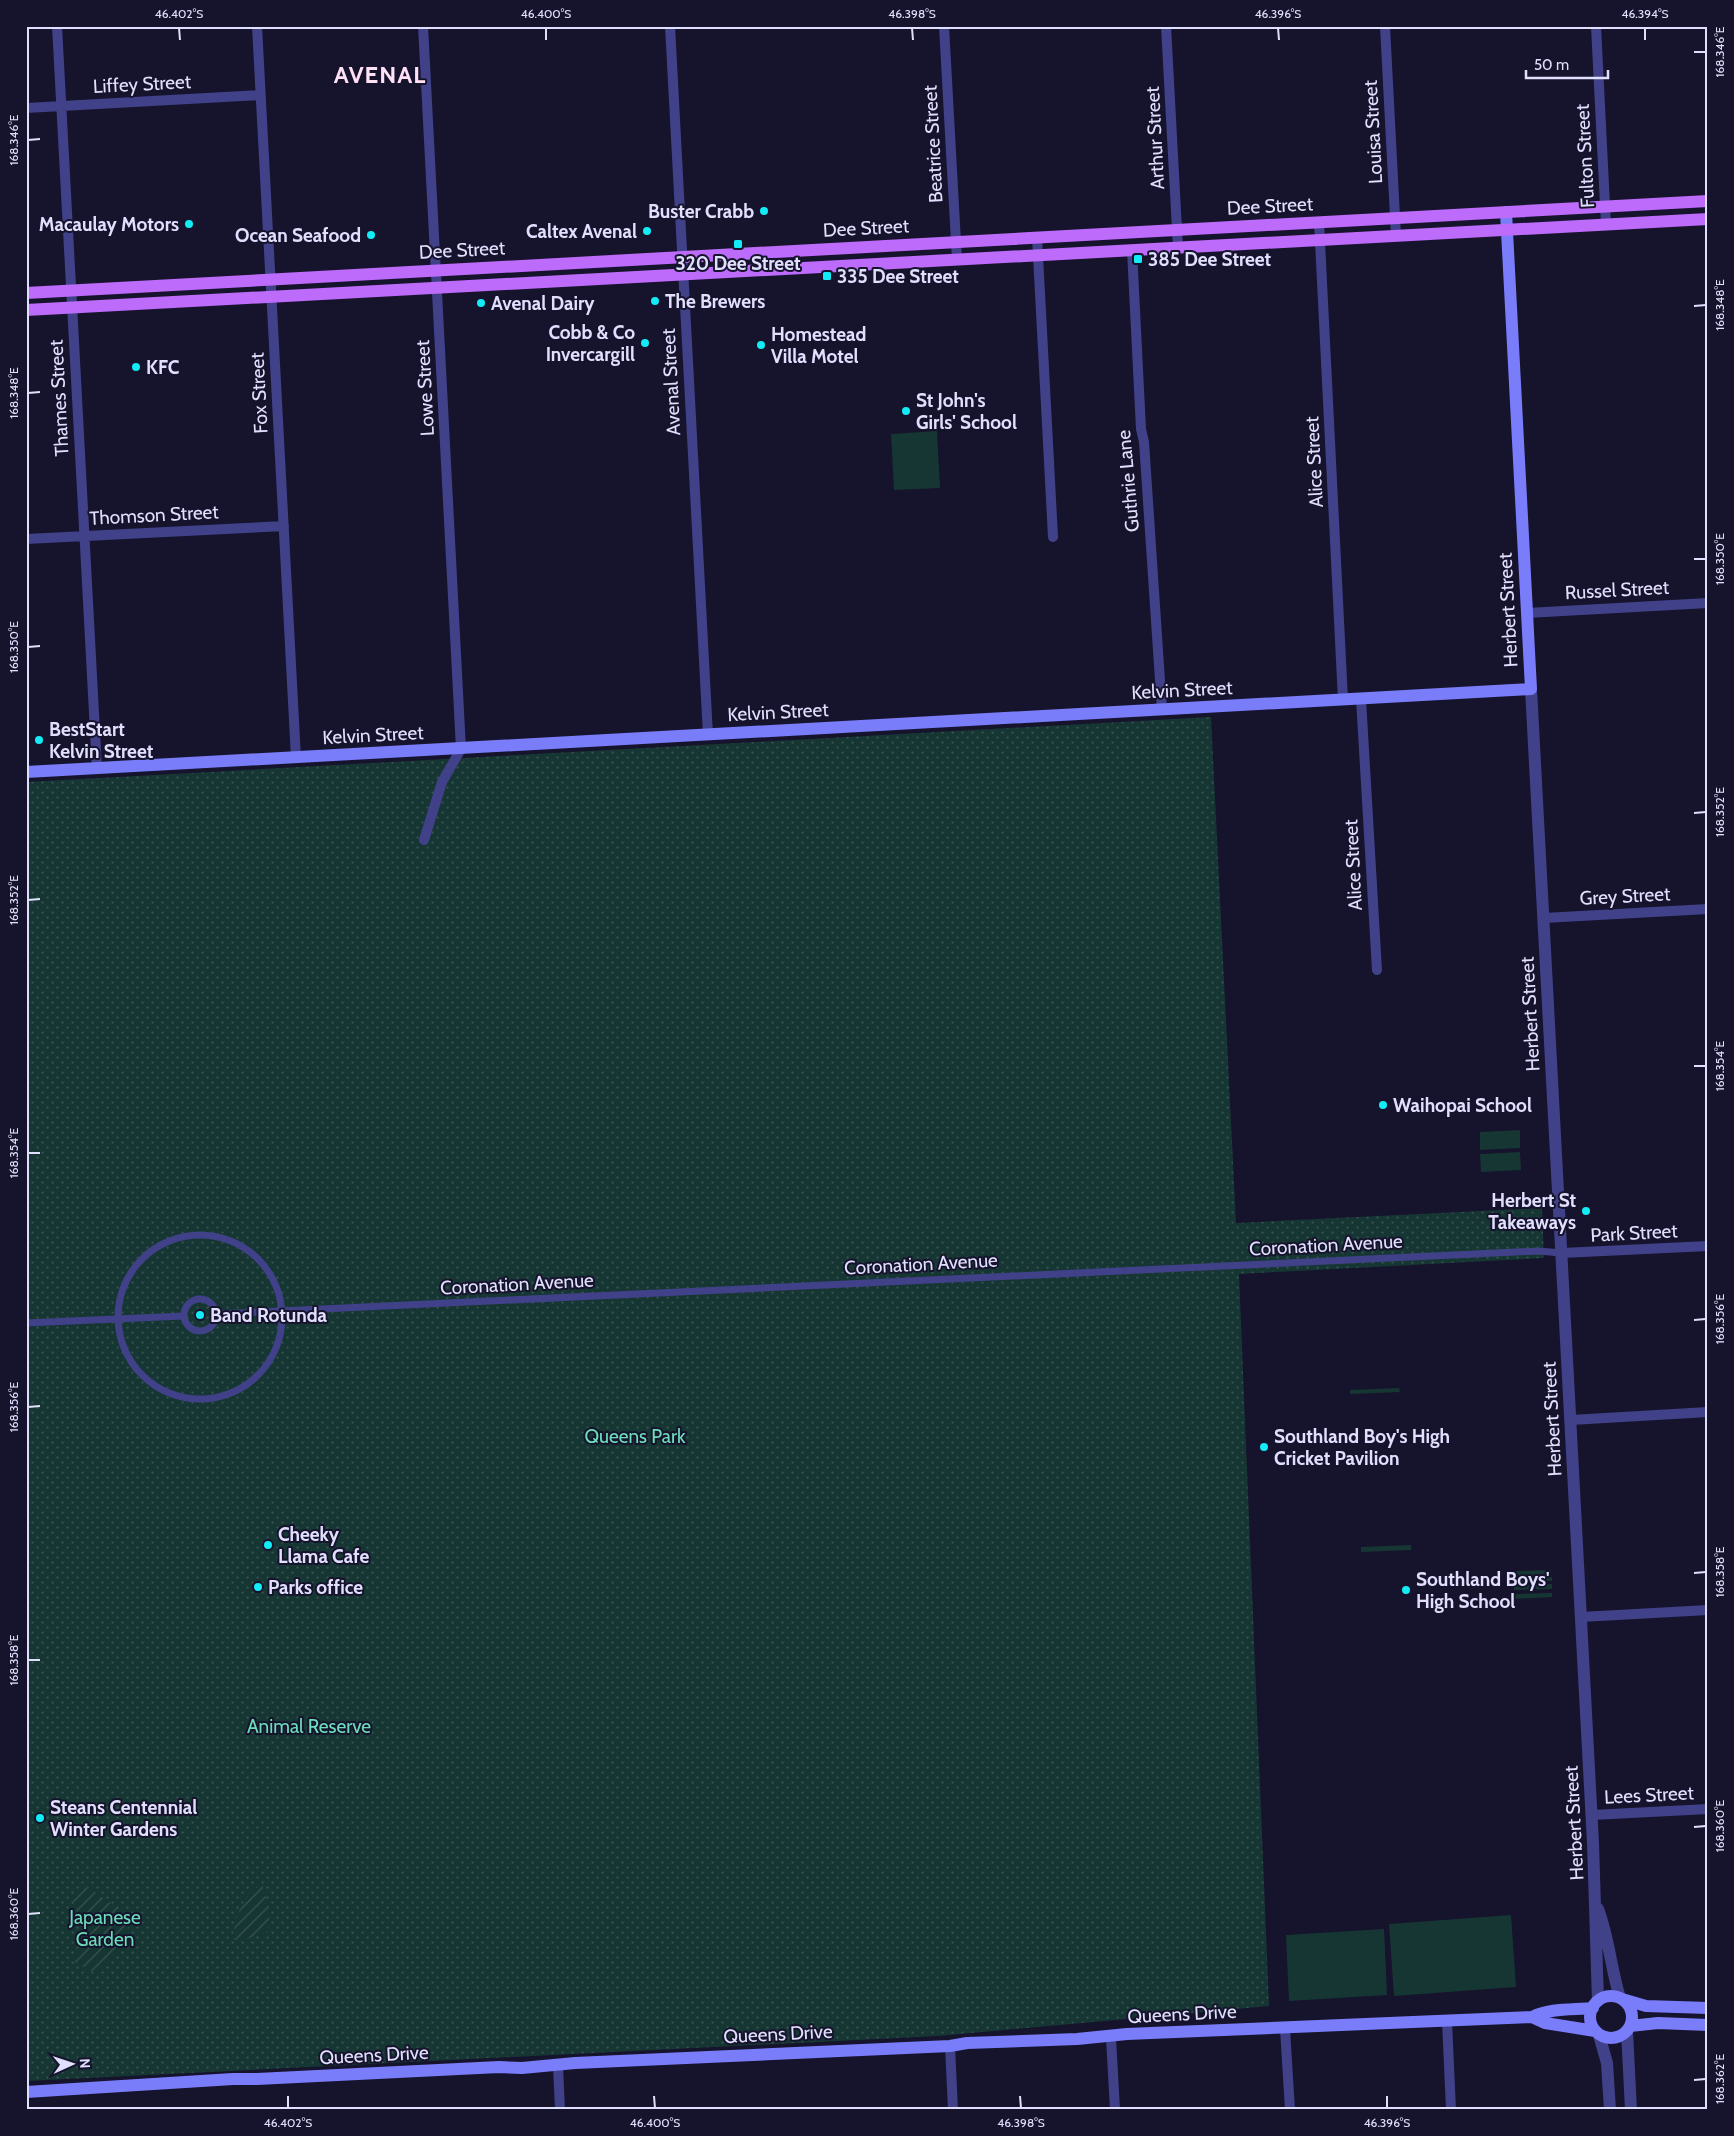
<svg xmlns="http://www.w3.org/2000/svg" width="1734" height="2136" viewBox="0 0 1734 2136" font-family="Cabin,sans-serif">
<defs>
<pattern id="park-dots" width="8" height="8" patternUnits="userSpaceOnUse" patternTransform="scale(1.25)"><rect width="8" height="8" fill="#163633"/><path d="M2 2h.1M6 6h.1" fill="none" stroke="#385352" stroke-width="1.8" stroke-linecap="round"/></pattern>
<pattern id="garden-furrows" width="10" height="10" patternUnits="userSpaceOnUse" patternTransform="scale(1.25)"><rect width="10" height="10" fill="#163633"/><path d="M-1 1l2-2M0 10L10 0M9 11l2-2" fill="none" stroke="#385352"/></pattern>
</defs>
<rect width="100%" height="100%" fill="#16132c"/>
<path fill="#163633" d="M937,431L940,488L894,490L891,434Z
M1520,1130V1148L1480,1150V1132Z
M1520,1152L1521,1170L1481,1172L1480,1154Z
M1399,1388L1400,1392L1350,1394V1390Z
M1411,1545V1550L1361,1552V1547Z
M1551,1570V1574L1513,1576L1512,1571Z
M1552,1577V1581L1513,1583V1579Z
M1552,1584V1589L1514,1590V1586Z
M1552,1593V1597L1513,1599V1594Z
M1511,1915L1516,1987L1394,1996L1389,1924Z
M1384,1929L1387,1995L1289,2001L1286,1935Z"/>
<path fill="url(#park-dots)" d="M1211,717L1236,1223L1542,1208L1544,1258L1239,1274L1269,2006L938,2036L26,2081V782Z"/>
<path fill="url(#garden-furrows)" d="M262,1884L270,1910L268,1932L240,1941L232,1939C238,1915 239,1899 262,1884Z
M85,1885L130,1917L126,1939L98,1975L74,1962L81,1927L72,1896Z"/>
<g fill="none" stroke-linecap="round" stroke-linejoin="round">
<path stroke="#404189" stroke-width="7" d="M118 1317a82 82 0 1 1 164 0a82 82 0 1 1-164 0Z
M184 1315a16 16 0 1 1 32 0a16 16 0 1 1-32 0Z
M217,1314L1538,1251L1562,1253
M26,1323L183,1316"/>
<path stroke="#404189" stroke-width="10" d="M57,26L97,769
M257,26L296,758
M423,26L461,749L442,782L424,840
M670,26L708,735
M944,26L957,260
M1166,26L1178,248
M1385,26L1396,236
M1596,26L1606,225
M26,108L260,95
M1319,222L1343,700
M1037,237L1053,537
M1132,250L1141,429L1144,442L1162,710
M26,539L284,526
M1527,613L1708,603
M1361,699L1377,970
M1544,918L1708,909
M1562,1253L1708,1246
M1571,1420L1708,1412
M1581,1617L1708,1610
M1592,1815L1708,1809
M1447,2021L1451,2110
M1285,2029L1290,2110
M1111,2038L1115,2110
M950,2046L953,2110
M558,2066L560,2110"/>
<path stroke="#404189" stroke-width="12" d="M1531,689L1593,1843L1598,2001
M1598,1909C1609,1938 1611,1969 1620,1998
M1627,2031L1631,2110
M1599,2035L1607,2063L1610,2110"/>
<path stroke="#7a7dfa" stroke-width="12" d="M26,772L1531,689L1506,212
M1590 2017a21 21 0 1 1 42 0a21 21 0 1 1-42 0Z
M1622,1999L1646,2006L1708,2008
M1532,2017L1545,2023L1595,2031
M1630,2026L1658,2023L1708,2025
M26,2092L233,2079H257L499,2067L522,2068L575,2063L950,2046L967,2043L1077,2039L1127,2034L1532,2017C1550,2008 1572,2010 1593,2008"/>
<path stroke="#bd6bfa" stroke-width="12" d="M26,293L1708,201
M26,310L1708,219"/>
</g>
<path fill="none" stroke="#e1dffe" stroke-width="2" d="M179,28L180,40M546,28V40M912,28L913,40M1278,28L1279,40M1645,28V40M1694,52H1706M28,140L40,139M1694,306L1706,305M28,393L40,392M1694,559H1706M28,647L40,646M1694,813L1706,812M28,900L40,899M1694,1066H1706M28,1153H40M1694,1320L1706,1319M28,1407L40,1406M1694,1573L1706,1572M28,1660H40M1694,1827L1706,1826M28,1914L40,1913M1694,2080L1706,2079M288,2096V2108M654,2096L655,2108M1020,2096L1021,2108M1387,2096V2108"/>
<g fill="#13ebf6" stroke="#16132c" stroke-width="2">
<circle cx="764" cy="211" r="5"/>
<circle cx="189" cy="224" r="5"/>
<circle cx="647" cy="231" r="5"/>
<circle cx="371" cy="235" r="5"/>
<rect x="733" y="239" width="10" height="10" rx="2.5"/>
<rect x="1133" y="254" width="10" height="10" rx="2.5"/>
<rect x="822" y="271" width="10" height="10" rx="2.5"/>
<circle cx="655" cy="301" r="5"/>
<circle cx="481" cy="303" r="5"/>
<circle cx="645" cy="343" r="5"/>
<circle cx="761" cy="345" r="5"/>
<circle cx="136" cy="367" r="5"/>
<circle cx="906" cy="411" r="5"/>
<circle cx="39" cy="740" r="5"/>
<circle cx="1383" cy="1105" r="5"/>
<circle cx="1586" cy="1211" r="5"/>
<circle cx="200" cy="1315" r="5"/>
<circle cx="1264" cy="1447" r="5"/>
<circle cx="268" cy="1545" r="5"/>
<circle cx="258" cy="1587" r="5"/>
<circle cx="1406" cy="1590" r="5"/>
<circle cx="40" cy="1818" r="5"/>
</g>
<g text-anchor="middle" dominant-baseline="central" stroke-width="4" stroke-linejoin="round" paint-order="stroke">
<g font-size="19" fill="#e1dffe" stroke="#16132c">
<text transform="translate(142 84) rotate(-3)">Liffey Street</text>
<text transform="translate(1373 132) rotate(-93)">Louisa Street</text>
<text transform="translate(1155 138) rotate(-93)">Arthur Street</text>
<text transform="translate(933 144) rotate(-93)">Beatrice Street</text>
<text transform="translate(1585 156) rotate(-93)">Fulton Street</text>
<text transform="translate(1270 206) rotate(-3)">Dee Street</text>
<text transform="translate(866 228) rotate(-3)">Dee Street</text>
<text transform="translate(462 250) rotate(-3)">Dee Street</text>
<text transform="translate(671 382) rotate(-93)">Avenal Street</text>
<text transform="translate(425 388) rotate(-93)">Lowe Street</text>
<text transform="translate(259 393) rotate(-93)">Fox Street</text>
<text transform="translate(59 398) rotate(-93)">Thames Street</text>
<text transform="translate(1314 462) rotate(-93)">Alice Street</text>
<text transform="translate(1128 481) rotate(-95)">Guthrie Lane</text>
<text transform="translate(154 515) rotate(-3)">Thomson Street</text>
<text transform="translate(1617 590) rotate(-3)">Russel Street</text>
<text transform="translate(1508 610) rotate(-93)">Herbert Street</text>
<text transform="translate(1182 690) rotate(-3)">Kelvin Street</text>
<text transform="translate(778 712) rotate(-3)">Kelvin Street</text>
<text transform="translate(373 735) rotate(-3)">Kelvin Street</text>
<text transform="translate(1353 865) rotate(-93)">Alice Street</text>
<text transform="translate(1625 896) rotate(-3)">Grey Street</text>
<text transform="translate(1530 1014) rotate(-93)">Herbert Street</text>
<text transform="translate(1634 1233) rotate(-3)">Park Street</text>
<text transform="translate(1326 1245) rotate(-3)">Coronation Avenue</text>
<text transform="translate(921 1264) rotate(-3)">Coronation Avenue</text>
<text transform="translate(517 1284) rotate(-3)">Coronation Avenue</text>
<text transform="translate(1552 1419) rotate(-93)">Herbert Street</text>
<text transform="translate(1649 1795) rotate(-3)">Lees Street</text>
<text transform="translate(1574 1823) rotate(-93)">Herbert Street</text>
<text transform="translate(1182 2014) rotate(-3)">Queens Drive</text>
<text transform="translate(778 2034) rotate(-3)">Queens Drive</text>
<text transform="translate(374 2055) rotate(-3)">Queens Drive</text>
</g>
<g font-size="19" font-weight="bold" fill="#e1dffe" stroke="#16132c" text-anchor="start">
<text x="754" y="211" text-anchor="end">Buster Crabb</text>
<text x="179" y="224" text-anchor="end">Macaulay Motors</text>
<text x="637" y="231" text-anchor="end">Caltex Avenal</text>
<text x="361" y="235" text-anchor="end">Ocean Seafood</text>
<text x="1148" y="259">385 Dee Street</text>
<text x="738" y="263" text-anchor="middle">320 Dee Street</text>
<text x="837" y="276">335 Dee Street</text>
<text x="665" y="301">The Brewers</text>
<text x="491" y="303">Avenal Dairy</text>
<text x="635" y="332" text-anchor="end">Cobb &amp; Co<tspan x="635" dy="22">Invercargill</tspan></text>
<text x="771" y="334">Homestead<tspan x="771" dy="22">Villa Motel</tspan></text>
<text x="146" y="367">KFC</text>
<text x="916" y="400">St John's<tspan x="916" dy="22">Girls' School</tspan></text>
<text x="49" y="729">BestStart<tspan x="49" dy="22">Kelvin Street</tspan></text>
<text x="1393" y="1105">Waihopai School</text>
<text x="1576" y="1200" text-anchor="end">Herbert St<tspan x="1576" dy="22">Takeaways</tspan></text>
<text x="210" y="1315">Band Rotunda</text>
<text x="1274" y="1436">Southland Boy's High<tspan x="1274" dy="22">Cricket Pavilion</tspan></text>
<text x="278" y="1534">Cheeky<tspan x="278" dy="22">Llama Cafe</tspan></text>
<text x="1416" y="1579">Southland Boys'<tspan x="1416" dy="22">High School</tspan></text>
<text x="268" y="1587">Parks office</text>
<text x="50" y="1807">Steans Centennial<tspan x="50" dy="22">Winter Gardens</tspan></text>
</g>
<g font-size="19" fill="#6cddbb" stroke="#16132c">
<text x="635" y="1436">Queens Park</text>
<text x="309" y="1726">Animal Reserve</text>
<text x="105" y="1917">Japanese<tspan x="105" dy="22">Garden</tspan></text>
</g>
<g font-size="24" font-weight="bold" letter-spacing="1" fill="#fee1f5" stroke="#16132c">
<text x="380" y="74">AVENAL</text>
</g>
</g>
<rect width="1734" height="2136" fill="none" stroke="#16132c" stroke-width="55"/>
<g transform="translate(72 2064) rotate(87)" stroke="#16132c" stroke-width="4" paint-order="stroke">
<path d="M0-4L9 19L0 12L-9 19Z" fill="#e1dffe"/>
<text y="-8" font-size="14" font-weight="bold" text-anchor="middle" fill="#e1dffe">N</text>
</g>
<path d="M1526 70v8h82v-8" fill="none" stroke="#e1dffe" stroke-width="2.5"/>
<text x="1534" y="70" font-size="15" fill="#e1dffe" stroke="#16132c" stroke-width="4" paint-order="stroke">50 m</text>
<rect x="28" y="28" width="1678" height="2080" fill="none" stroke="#e1dffe" stroke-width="2"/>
<g font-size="12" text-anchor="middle" fill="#e1dffe">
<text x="179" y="18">46.402°S</text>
<text x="546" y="18">46.400°S</text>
<text x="912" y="18">46.398°S</text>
<text x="1278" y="18">46.396°S</text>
<text x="1645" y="18">46.394°S</text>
<text transform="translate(1720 52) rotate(-90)" y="4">168.346°E</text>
<text transform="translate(14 140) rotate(-90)" y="4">168.346°E</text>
<text transform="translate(1720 305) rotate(-90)" y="4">168.348°E</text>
<text transform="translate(14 393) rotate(-90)" y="4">168.348°E</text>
<text transform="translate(1720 559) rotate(-90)" y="4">168.350°E</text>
<text transform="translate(14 647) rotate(-90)" y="4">168.350°E</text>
<text transform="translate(1720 812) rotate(-90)" y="4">168.352°E</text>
<text transform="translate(14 900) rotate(-90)" y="4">168.352°E</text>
<text transform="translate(1720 1066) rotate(-90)" y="4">168.354°E</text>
<text transform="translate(14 1153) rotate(-90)" y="4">168.354°E</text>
<text transform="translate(1720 1319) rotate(-90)" y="4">168.356°E</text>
<text transform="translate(14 1407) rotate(-90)" y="4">168.356°E</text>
<text transform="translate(1720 1572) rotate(-90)" y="4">168.358°E</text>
<text transform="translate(14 1660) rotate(-90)" y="4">168.358°E</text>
<text transform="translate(1720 1826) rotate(-90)" y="4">168.360°E</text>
<text transform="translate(14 1914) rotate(-90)" y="4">168.360°E</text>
<text transform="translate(1720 2079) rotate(-90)" y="4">168.362°E</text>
<text x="288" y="2127">46.402°S</text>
<text x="655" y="2127">46.400°S</text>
<text x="1021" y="2127">46.398°S</text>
<text x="1387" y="2127">46.396°S</text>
</g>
</svg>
